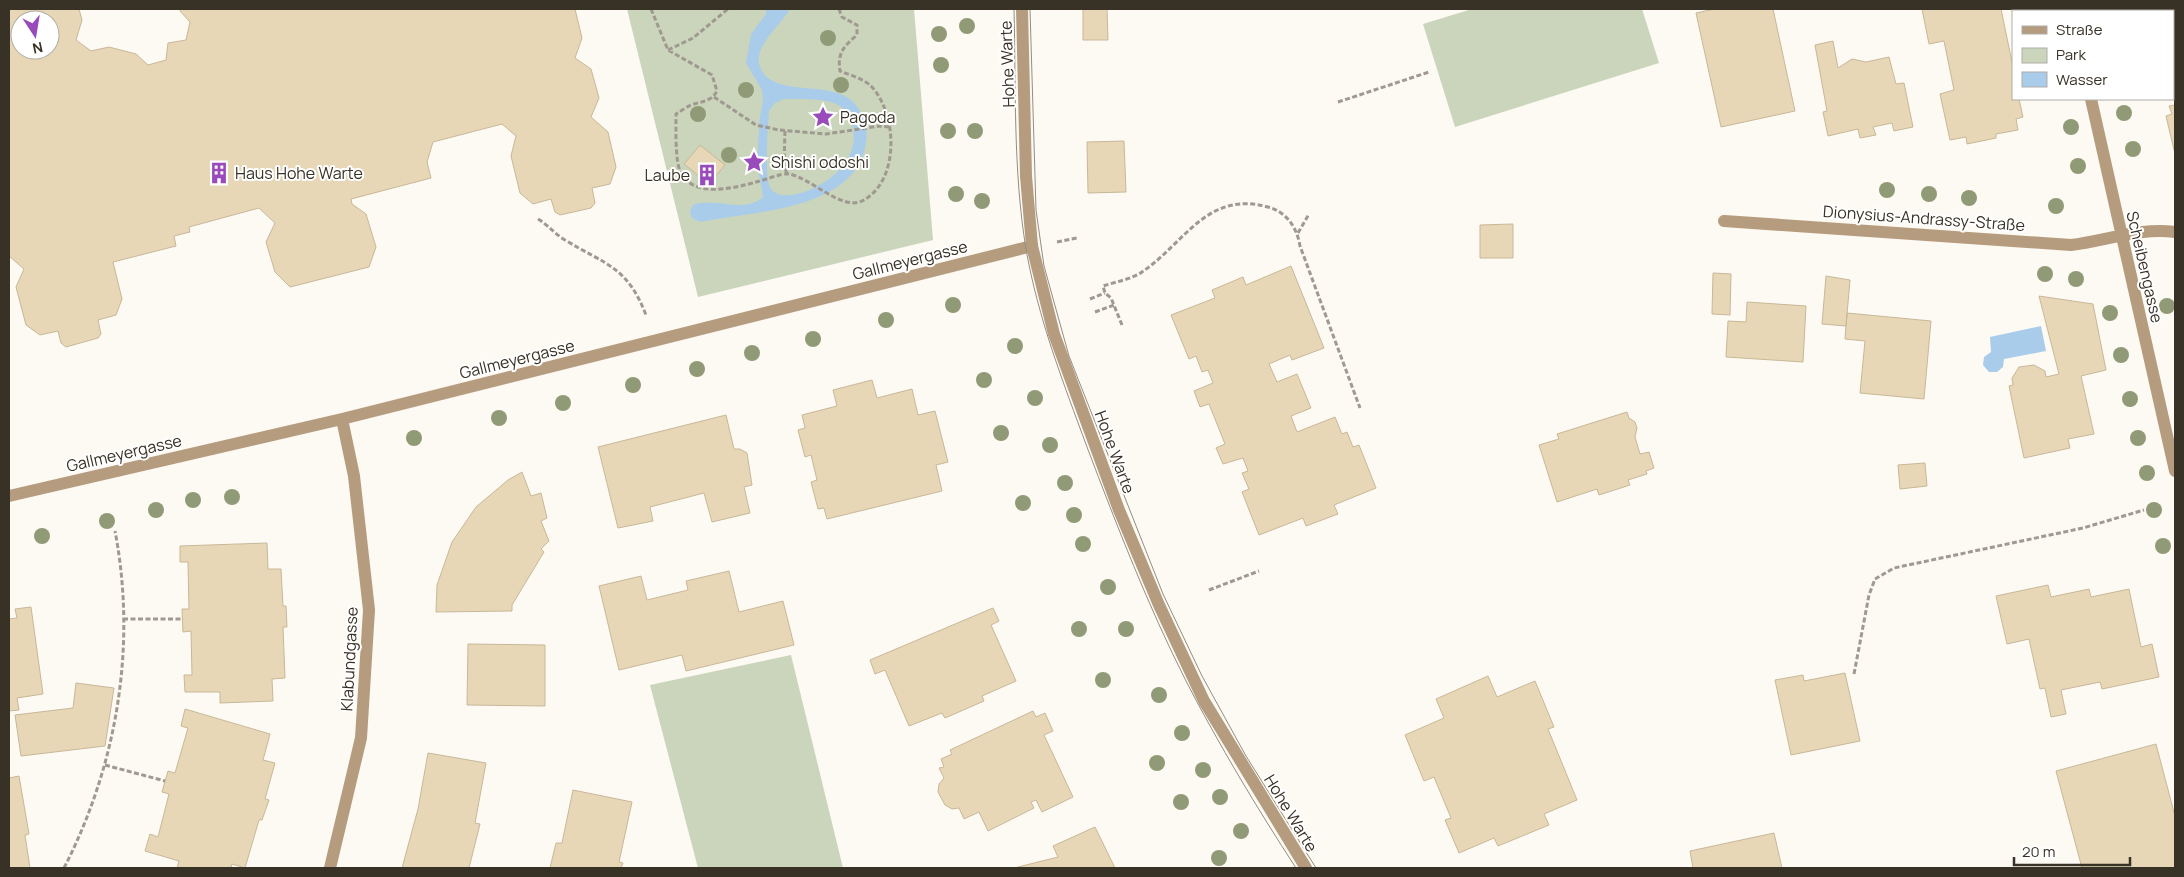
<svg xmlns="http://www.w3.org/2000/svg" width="2184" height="877" viewBox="0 0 2184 877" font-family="Manrope,sans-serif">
<rect width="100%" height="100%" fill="#fdf9f3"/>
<path fill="#cad5bc" d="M627,9H914L933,240L698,297Z
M1472,9H1642L1659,63L1455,127L1423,24Z
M791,655L843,868H698L650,685Z"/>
<path fill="#a9ccea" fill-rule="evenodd" d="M766,9H790C781,25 752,47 760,67C774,103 844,73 861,113C866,122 868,132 866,142C857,211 753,211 700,222L692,218L690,212L693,205C717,196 742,215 763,197L757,162L760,116L763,101L762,90L746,63L751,34L766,14ZM784,99C798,99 829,98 840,106C846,110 848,116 851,122C871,174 781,213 770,187C764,175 768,126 769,111L775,103Z
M2041,326L2046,351L2004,359L2003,367L1997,372H1989L1983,365L1984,357L1991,352L1990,337Z"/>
<path fill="#e7d7b7" stroke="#c8b898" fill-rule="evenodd" d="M9,9H79L82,20L76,40L91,51L109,47L136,54L148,65L166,60L168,43L186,40L190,22L180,11L181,9H575L582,38L575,58L591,69L599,98L591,117L608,132L616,167L610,184L592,188L595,203L591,208L560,215L555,212L551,199L533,204L520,193L511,156L516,136L502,124L433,142L427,162L431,178L351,199L352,204L366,214L376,247L369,267L290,287L275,272L266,242L275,223L259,208L189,227L190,232L174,236L176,246L113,262L122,299L116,315L98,320L101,334L98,338L66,347L61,343L58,331L40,335L26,325L16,287L24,269L9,256ZM20,20H50V50H20Z
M1083,9H1107L1108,40H1083Z
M1715,9H1773L1795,111L1721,127L1696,13Z
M1922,9H2001L2013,67V99H2019L2023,117L2016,119L2018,130L1996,134V138L1967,144L1966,137L1950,140L1940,94L1954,90L1944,41L1929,44Z
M2147,9H2175V19H2173V11H2148Z
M1833,41L1838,68L1852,59L1866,62L1889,57L1896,84L1904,83L1913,127L1894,131L1892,123L1873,127L1876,135L1860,138L1858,129L1828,136L1823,112L1827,111L1815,45Z
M2175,105V154L2166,116L2172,114L2169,106Z
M1124,141L1126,192L1088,193L1087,142Z
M700,145L725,165L709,184L684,164Z
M1513,224V258H1480V225Z
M1291,266L1324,348L1292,360L1290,355L1269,364L1277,382L1297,374L1311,408L1291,416L1297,432L1335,417L1342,434L1347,432L1353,447L1359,445L1376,488L1334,505L1338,514L1306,526L1303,518L1259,535L1242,492L1249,489L1242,473L1248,471L1243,458L1223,464L1216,448L1225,444L1209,404L1200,407L1194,391L1213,383L1208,370L1202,372L1196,356L1189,359L1171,315L1215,298L1212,290L1243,277L1246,285Z
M1713,273L1731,274L1730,315L1712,314Z
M1826,276L1850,280L1846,326L1822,324Z
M2039,296L2093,304L2106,370L2081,376L2094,434L2068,439L2070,448L2024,458L2009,386L2013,385L2012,378L2019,367L2034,365L2045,371L2046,377L2059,374Z
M1747,302L1806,306L1803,362L1726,357L1728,321L1746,322Z
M1847,313L1931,321L1924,399L1860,393L1865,341L1845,339Z
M872,380L877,398L912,389L918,415L935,411L948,462L936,465L942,491L827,519L824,508L818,509L811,482L817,480L811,455L805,457L798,430L805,428L802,415L837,406L833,390Z
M1627,412L1629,418L1635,422L1637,428L1635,437L1640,454L1649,452L1654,468L1646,471L1647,474L1628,480L1630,485L1599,495L1597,489L1557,502L1539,445L1559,439L1557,434Z
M726,415L734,449H740L747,453L752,485L744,487L750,513L712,522L704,493L650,507L653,521L618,528L598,447Z
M1925,463L1927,486L1900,489L1898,465Z
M522,472L531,496L541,493L547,518L541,521L549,541L541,549L544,552L512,605V611L436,612L437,585L452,542L476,507L508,480Z
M267,543L268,569H281L283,606H286L287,627H283L285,678L272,679L273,701L220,703V692H185L184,675H192L191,631L183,632L182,609H189L188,562H180V546Z
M729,571L739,612L783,601L794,645L686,671L682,655L619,670L599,586L641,576L647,600L688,590L686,581Z
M2048,585L2051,597L2089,589L2091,597L2129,589L2141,647L2152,644L2159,677L2102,689L2100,682L2061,690L2066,714L2051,717L2045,688L2040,689L2029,639L2007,644L1996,596Z
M31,607L43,694L17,698L19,710L9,711V619L17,618L15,609Z
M993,608L999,621L991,625L1016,681L982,696L984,701L945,718L942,713L909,726L885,670L875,674L870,660Z
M468,644L545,645V706L467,705Z
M1845,673L1860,741L1791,755L1775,680L1803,675L1804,681Z
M1488,676L1497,697L1535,681L1554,727L1548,729L1577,800L1544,814L1549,825L1498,846L1494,838L1459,853L1445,820L1451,818L1434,777L1424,781L1405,735L1444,718L1436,699Z
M76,683L114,688L105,746L21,756L15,715L73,708Z
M185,709L270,734L263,760L275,763L265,799L269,800L262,820H259L245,868L232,864L231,868H177L179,861L145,851L150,834L158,837L169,794L162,792L168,771L175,773L188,728L181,726Z
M1033,711L1036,717L1045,713L1053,731L1044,735L1073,797L1042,812L1036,800L1031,802L1034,808L988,831L979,812L964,819L959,808L952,809L945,805L938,792L939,784L944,778L939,768L944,767L941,759L952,754L950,750Z
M2156,744L2175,816V868H2082L2056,771Z
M428,753L486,763L475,823L480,824L469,868H402L418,809Z
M19,776L29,834L25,835L30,868H9V778Z
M573,790L632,802L619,862L623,863L621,868H550L556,843H562Z
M1095,827L1115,868H1014L1058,857L1053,846Z
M1774,833L1782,868H1693L1690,851Z"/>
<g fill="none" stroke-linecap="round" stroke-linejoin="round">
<path stroke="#9f9990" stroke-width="3" stroke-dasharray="5 2.5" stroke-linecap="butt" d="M651,9L668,50L712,75L717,91C711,102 702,101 691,105C686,107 681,111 676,114C676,129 675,158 680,171C692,199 735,188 756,182C766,180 780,173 789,174C811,178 842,211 862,201C900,182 898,114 871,86C864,79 850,75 840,71C837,53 844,46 857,35V25L842,17L839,9
M668,50L693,38L728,9
M714,97L756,125L779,130L826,134L880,126L890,127
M1338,102L1429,72
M785,131L784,165L787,174
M538,219C548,225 555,234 565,240C606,265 627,266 646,315
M1298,233L1309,214
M1057,242L1077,238
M1090,299L1105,293
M1095,312L1114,305
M1122,325L1111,298L1105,293L1103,286C1115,282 1132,279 1142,272C1185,243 1207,190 1268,207C1287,212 1297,228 1300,246L1360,408
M1209,590L1259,571
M123,619H182
M1854,674L1869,595L1875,579L1894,568L2083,528L2144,510
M105,765L165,781
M64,868C117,765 137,646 115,531"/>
<path stroke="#b69c7e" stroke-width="12" d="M2071,9L2072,11
M2091,99L2175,471
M1724,221L2071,245C2105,241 2141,227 2175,232
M9,496L342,419L1032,246
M330,868L361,738L369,610L354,476L342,419"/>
<path stroke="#b69c7e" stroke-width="12" d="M1022,9L1026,176L1032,246L1054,334L1119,510L1159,605L1204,701L1306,868"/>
<path stroke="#938d84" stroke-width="1" d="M1014,9C1016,87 1013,171 1026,249C1038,318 1063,382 1087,447C1117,526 1148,606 1186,681C1219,745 1257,808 1296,868
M1030,9L1036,210L1044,266L1069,356L1163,594L1202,676L1246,756L1316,868"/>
</g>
<g fill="#919a76">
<circle cx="967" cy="26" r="8"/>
<circle cx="939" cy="34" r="8"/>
<circle cx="828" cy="38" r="8"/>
<circle cx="941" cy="65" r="8"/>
<circle cx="841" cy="85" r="8"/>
<circle cx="746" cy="90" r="8"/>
<circle cx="2124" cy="113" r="8"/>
<circle cx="698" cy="114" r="8"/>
<circle cx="2071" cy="127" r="8"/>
<circle cx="948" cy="131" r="8"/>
<circle cx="975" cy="131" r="8"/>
<circle cx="2133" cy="149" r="8"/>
<circle cx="729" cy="155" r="8"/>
<circle cx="2078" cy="166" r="8"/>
<circle cx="1887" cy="190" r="8"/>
<circle cx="956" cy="194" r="8"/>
<circle cx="1929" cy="194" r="8"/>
<circle cx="1969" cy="198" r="8"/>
<circle cx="982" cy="201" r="8"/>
<circle cx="2056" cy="206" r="8"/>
<circle cx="2045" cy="274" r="8"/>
<circle cx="2076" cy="279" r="8"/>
<circle cx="953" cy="305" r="8"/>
<circle cx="2167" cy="306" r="8"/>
<circle cx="2110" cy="313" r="8"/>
<circle cx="886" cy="320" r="8"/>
<circle cx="813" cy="339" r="8"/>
<circle cx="1015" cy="346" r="8"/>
<circle cx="752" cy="353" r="8"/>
<circle cx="2121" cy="355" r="8"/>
<circle cx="697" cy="369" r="8"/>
<circle cx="984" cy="380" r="8"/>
<circle cx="633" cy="385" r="8"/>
<circle cx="1035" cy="398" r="8"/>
<circle cx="2130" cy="399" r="8"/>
<circle cx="563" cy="403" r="8"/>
<circle cx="499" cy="418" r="8"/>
<circle cx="1001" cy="433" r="8"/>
<circle cx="414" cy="438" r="8"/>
<circle cx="2138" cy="438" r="8"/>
<circle cx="1050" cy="445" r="8"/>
<circle cx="2147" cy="473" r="8"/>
<circle cx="1065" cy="483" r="8"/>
<circle cx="232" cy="497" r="8"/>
<circle cx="193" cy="500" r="8"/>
<circle cx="1023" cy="503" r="8"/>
<circle cx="156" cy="510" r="8"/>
<circle cx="2154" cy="510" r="8"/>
<circle cx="1074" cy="515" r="8"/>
<circle cx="107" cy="521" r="8"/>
<circle cx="42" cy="536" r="8"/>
<circle cx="1083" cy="544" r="8"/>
<circle cx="2163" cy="546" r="8"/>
<circle cx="1108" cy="587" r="8"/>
<circle cx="1079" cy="629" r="8"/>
<circle cx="1126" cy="629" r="8"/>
<circle cx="1103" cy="680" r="8"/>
<circle cx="1159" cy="695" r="8"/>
<circle cx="1182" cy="733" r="8"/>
<circle cx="1157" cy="763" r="8"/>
<circle cx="1203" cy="770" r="8"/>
<circle cx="1220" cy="797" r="8"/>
<circle cx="1181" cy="802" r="8"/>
<circle cx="1241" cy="831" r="8"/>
<circle cx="1219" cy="858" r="8"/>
</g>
<defs>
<g id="sight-bare" transform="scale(1.725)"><path d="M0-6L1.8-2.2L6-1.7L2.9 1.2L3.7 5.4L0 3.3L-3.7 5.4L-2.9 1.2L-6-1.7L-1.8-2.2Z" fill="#9a4bbb" stroke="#fff" stroke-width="2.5" paint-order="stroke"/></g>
<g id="building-bare" transform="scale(1.725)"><path d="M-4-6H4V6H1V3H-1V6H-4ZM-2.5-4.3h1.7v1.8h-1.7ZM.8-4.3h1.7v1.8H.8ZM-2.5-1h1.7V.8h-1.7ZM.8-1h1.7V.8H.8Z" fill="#9a4bbb" stroke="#fff" stroke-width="2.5" paint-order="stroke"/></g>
</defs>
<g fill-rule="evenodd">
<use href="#sight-bare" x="823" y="117"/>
<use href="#sight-bare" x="754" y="162"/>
<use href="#building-bare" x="219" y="173"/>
<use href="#building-bare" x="707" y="175"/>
</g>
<g text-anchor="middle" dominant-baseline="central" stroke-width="4" stroke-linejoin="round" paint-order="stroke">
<g font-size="16" fill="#383125" stroke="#fff">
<text transform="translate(1007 64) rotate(-92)">Hohe Warte</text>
<text transform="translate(1924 218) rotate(4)">Dionysius-Andrassy-Straße</text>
<text transform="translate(910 260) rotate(-14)">Gallmeyergasse</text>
<text transform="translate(2145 267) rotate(77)">Scheibengasse</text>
<text transform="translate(517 359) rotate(-14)">Gallmeyergasse</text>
<text transform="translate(1115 452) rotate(70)">Hohe Warte</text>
<text transform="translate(124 453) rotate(-13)">Gallmeyergasse</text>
<text transform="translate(349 659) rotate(-87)">Klabundgasse</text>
<text transform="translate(1291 813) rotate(59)">Hohe Warte</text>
</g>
<g font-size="16" fill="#383125" stroke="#fff" text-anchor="start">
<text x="840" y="117">Pagoda</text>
<text x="771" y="162">Shishi odoshi</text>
<text x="235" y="173">Haus Hohe Warte</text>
<text x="690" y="175" text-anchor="end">Laube</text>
</g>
</g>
<rect width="2184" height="877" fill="none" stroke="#383125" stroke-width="20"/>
<rect x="2012" y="10" width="162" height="90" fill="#ffffff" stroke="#afada8"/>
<rect x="2022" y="26" width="25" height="8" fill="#b69c7e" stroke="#afada8"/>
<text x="2056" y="35" font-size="15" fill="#383125">Straße</text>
<rect x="2022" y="48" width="25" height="15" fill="#cad5bc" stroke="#afada8"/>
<text x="2056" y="60" font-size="15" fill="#383125">Park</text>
<rect x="2022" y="72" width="25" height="15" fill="#a9ccea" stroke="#afada8"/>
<text x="2056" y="85" font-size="15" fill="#383125">Wasser</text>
<g transform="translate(35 35) rotate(168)"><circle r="24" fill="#ffffff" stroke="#afada8"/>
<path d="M0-4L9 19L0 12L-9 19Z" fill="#9a4bbb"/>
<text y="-8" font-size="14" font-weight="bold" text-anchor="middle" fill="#383125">N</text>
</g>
<path d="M2014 857v8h116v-8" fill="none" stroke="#383125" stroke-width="2.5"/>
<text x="2022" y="857" font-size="15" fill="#383125" stroke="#ffffff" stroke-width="4" paint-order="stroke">20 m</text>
</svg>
